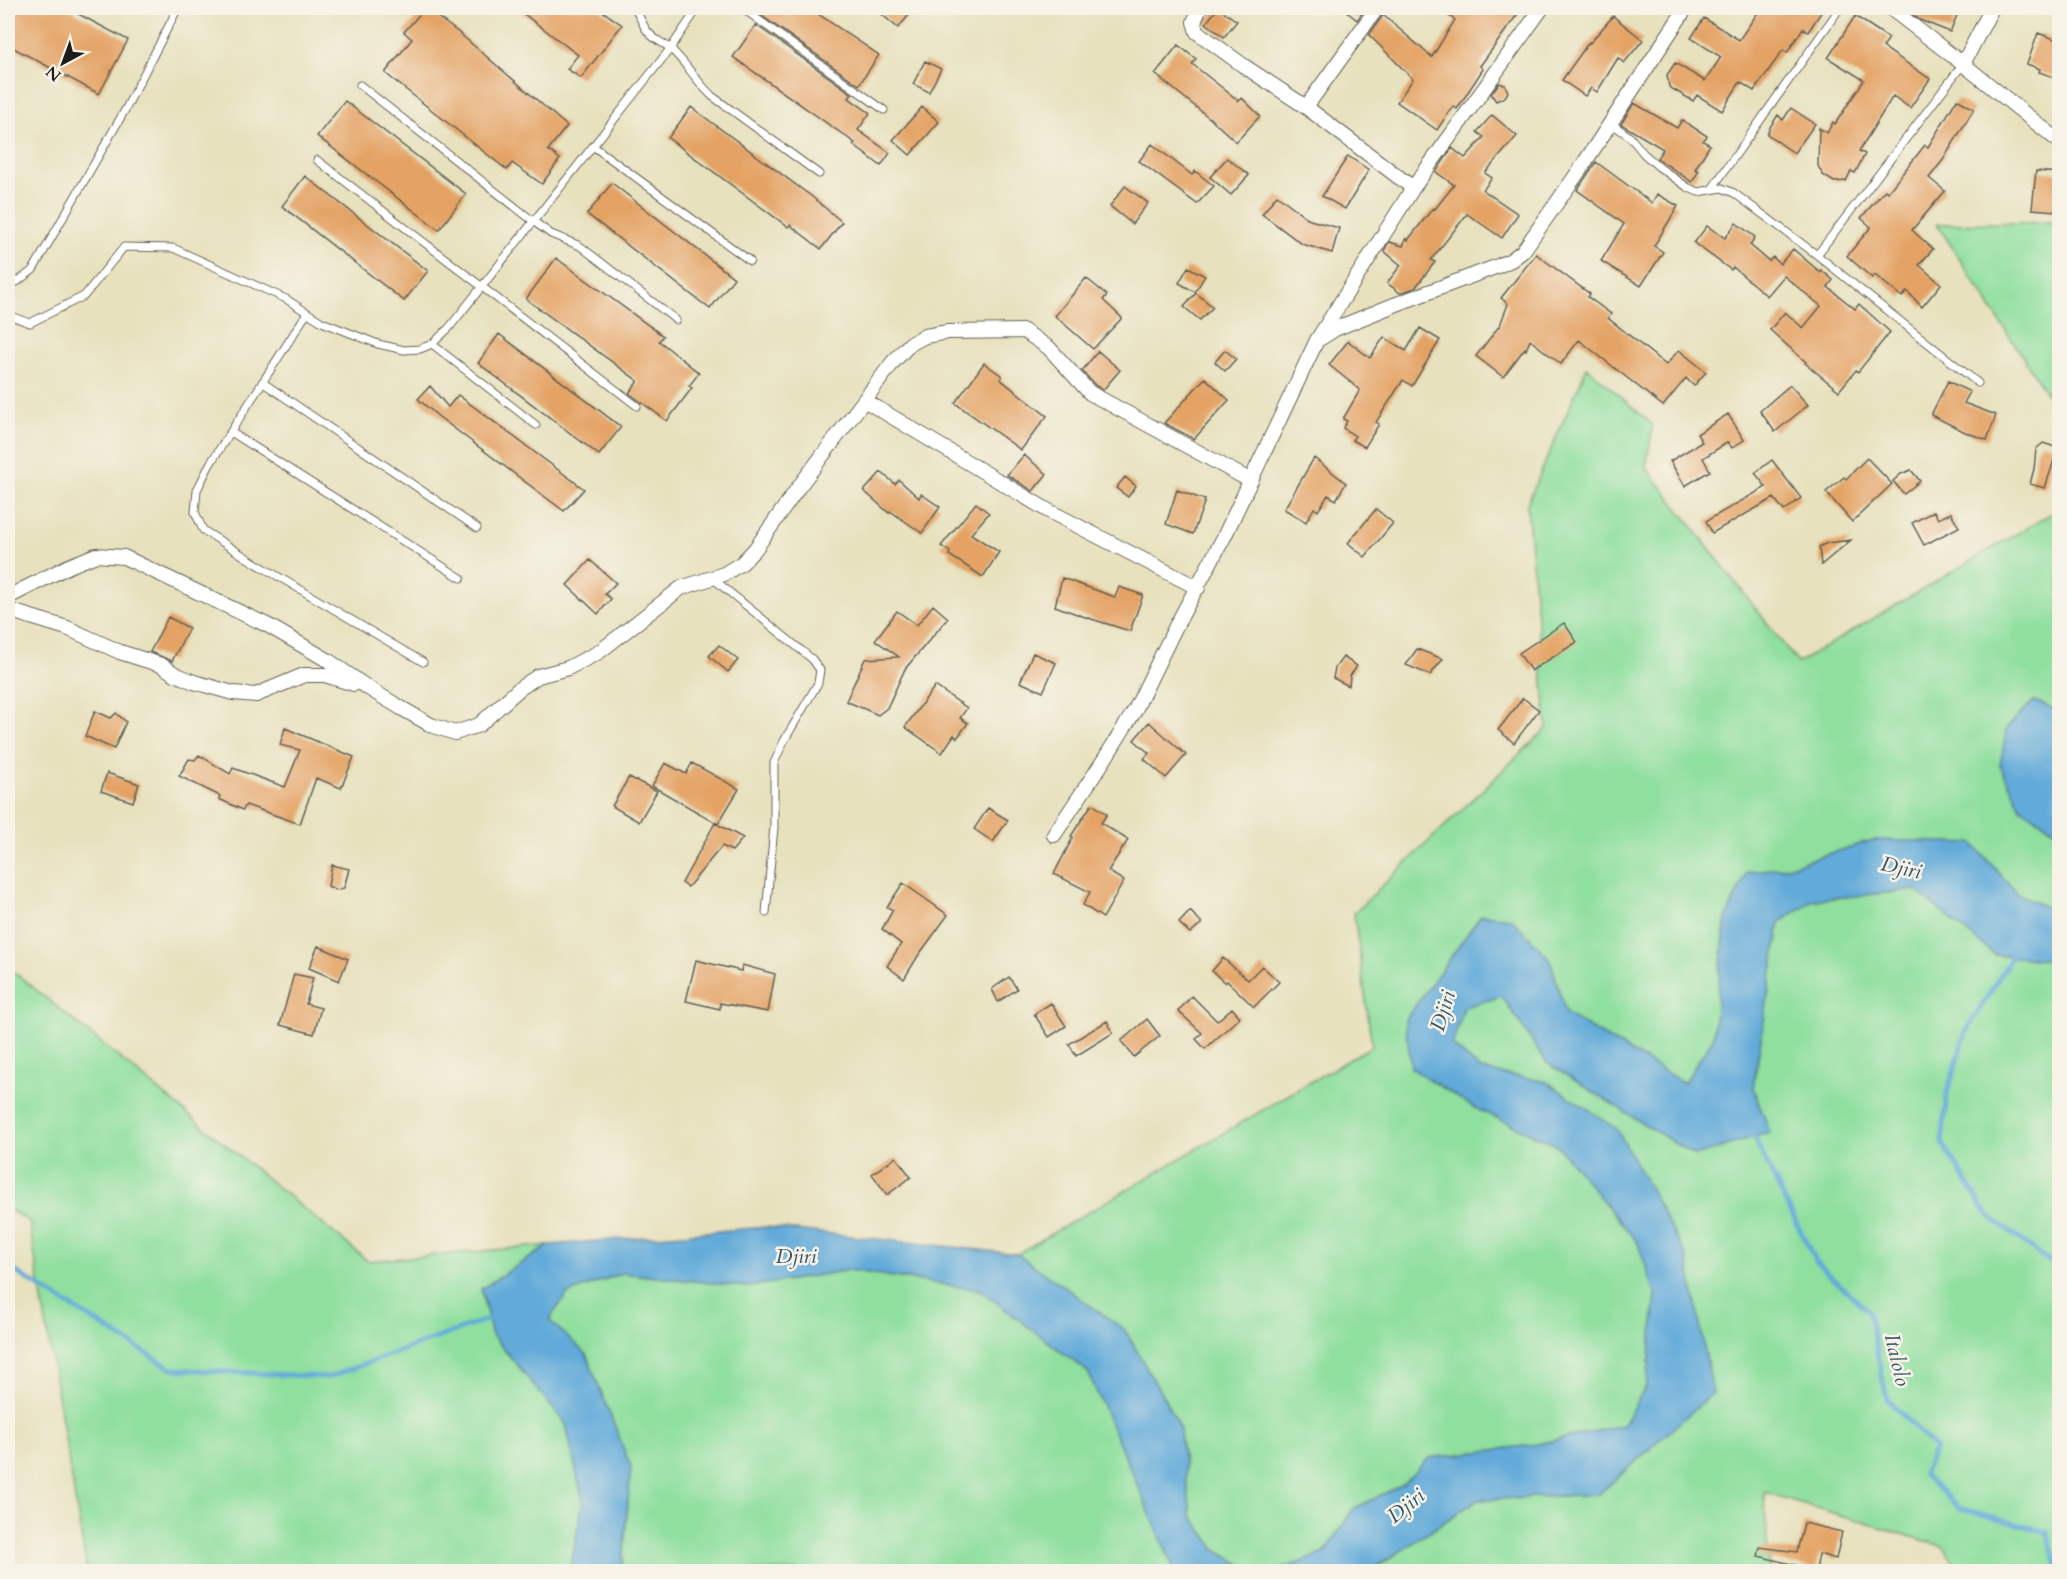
<svg xmlns="http://www.w3.org/2000/svg" width="2067" height="1579" viewBox="0 0 2067 1579" font-family="Cardo,serif">
<rect width="100%" height="100%" fill="#f7f3e8"/>
<filter id="ink" filterUnits="userSpaceOnUse"><feTurbulence type="fractalNoise" baseFrequency=".0167" numOctaves="2"/><feDisplacementMap in="SourceGraphic" scale="12" xChannelSelector="R" yChannelSelector="G"/><feConvolveMatrix kernelMatrix="1 2 1 2 8 2 1 2 1" color-interpolation-filters="sRGB"/></filter>
<filter id="wash" filterUnits="userSpaceOnUse"><feTurbulence type="fractalNoise" baseFrequency=".008" numOctaves="4" result="noise"/><feDisplacementMap in="SourceGraphic" scale="24" xChannelSelector="R" yChannelSelector="G"/><feGaussianBlur stdDeviation="1.35" result="paint"/><feColorMatrix in="noise" values="0 0 0 0 0 0 0 0 0 0 0 0 0 0 0 0 0 1.4 0 .05"/><feComposite in="paint" operator="in"/></filter>
<g filter="url(#wash)">
<rect width="100%" height="100%" fill="#e7e1bd"/>
<path fill="#8fdf9e" stroke="#567e5d" stroke-width="1.5" d="M2059,222H2060L2059,413L1937,224Z
M1587,367L1653,425L1646,467L1798,663L2059,509V711L2034,701L2007,727L2021,808L2059,833V898L2048,908L2018,894L1972,843L1873,840L1787,867L1747,872L1726,918L1713,1039L1684,1083L1566,1014L1550,959L1405,1020L1473,1107L1558,1146L1638,1243L1656,1295L1647,1385L1623,1425L1533,1445L1429,1458L1402,1485L1353,1509L1325,1553L1277,1571H1254L1217,1551L1191,1515L1179,1425L1125,1330L1017,1254L1372,1046L1354,913L1547,728L1527,504Z
M1915,890L1995,955L2059,961V1571H1961L1942,1546L1764,1492L1769,1569L1765,1571L1370,1572L1477,1500L1599,1494L1712,1393L1687,1257L1547,1082L1481,1070L1452,1045L1464,1007L1502,996L1547,1063L1695,1156L1769,1132L1753,1088L1780,922L1813,900Z
M8,967L368,1261L550,1245L481,1289L492,1335L566,1424L583,1502L570,1571H87L29,1221L8,1209Z
M849,1270L980,1290L1088,1372L1175,1571H622L631,1466L549,1320L567,1294L622,1273L748,1287Z"/>
<path fill="#62aad9" stroke="#3f637a" stroke-width="1.5" d="M2034,701L2059,711V833L2021,808L2000,765L2007,727Z
M1873,840L1972,843L2018,894L2048,908L2059,898V961L1995,955L1915,890L1813,900L1780,922L1753,1088L1770,1132L1695,1156L1547,1063L1502,996L1464,1007L1452,1045L1481,1070L1547,1082L1617,1129L1687,1257L1713,1393L1599,1494L1477,1500L1370,1571H1277L1325,1553L1353,1509L1402,1485L1429,1458L1533,1445L1623,1425L1647,1385L1656,1296L1638,1243L1558,1146L1473,1107L1411,1068L1405,1020L1481,915L1511,918L1550,959L1566,1014L1684,1083L1713,1039L1726,918L1747,872L1787,867Z
M766,1227L1017,1254L1125,1330L1179,1425L1191,1515L1217,1551L1254,1571H1175L1088,1372L980,1290L849,1270L748,1287L622,1273L567,1294L549,1320L586,1354L631,1467L622,1571H570L583,1502L566,1424L492,1335L481,1289L550,1245Z"/>
<g fill="none" stroke-linecap="round" stroke-linejoin="round">
<path stroke="#62aad9" stroke-width="5" d="M2015,951L1966,1032L1947,1093L1942,1143L1988,1215L2054,1265H2060
M1751,1132L1816,1262L1868,1311L1887,1399L1935,1448L1923,1474L1959,1508L2047,1532L2059,1572
M8,1267L172,1369L329,1377L494,1317"/>
</g>
<g id="blocks">
<path fill="#e4a365" d="M8,8H67L128,40L99,94L8,45Z
M425,8L458,32L567,126L548,150L560,159L542,184L512,163L507,170L385,73L412,39L404,32Z
M516,8H598L622,25L581,78L567,69L578,55Z
M751,8H809L879,55L859,85Z
M874,8H915L898,28Z
M1218,8L1237,21L1224,37L1206,23Z
M1342,8H1366L1357,20Z
M1455,8H1522L1480,66L1483,69L1457,109L1453,106L1437,130L1397,102L1413,79L1369,35L1383,15L1432,57L1455,20L1449,16Z
M1761,8H1824L1808,32L1803,28L1787,53L1783,50L1754,91L1740,82L1722,111L1697,95L1693,101L1669,87L1667,75L1675,63L1705,81L1721,57L1691,38L1704,18L1739,40Z
M1904,8H1960L1950,32L1920,20Z
M1613,16L1643,40L1624,63L1618,58L1597,92L1591,88L1585,96L1562,80L1589,42L1590,43Z
M1855,16L1889,38L1883,47L1930,79L1910,108L1893,96L1859,151L1865,154L1855,173L1851,171L1846,181L1834,182L1823,175L1818,166L1819,128L1827,133L1833,122L1835,124L1864,80L1828,58Z
M756,25L852,94L849,98L870,113L858,130L890,153L881,166L853,145L855,143L733,57Z
M2038,33L2060,41V79L2039,72L2040,69L2027,64Z
M1178,45L1196,59L1192,64L1239,101L1242,98L1260,116L1236,142L1212,120L1155,74Z
M925,61L941,69L929,92L913,84Z
M1499,83L1505,85L1508,92L1505,97L1496,101L1491,94Z
M1957,99L1974,109L1943,160L1929,178L1945,191L1912,230L1933,249L1919,265L1941,284L1922,307L1907,291L1902,297L1875,275L1872,278L1847,256L1871,227L1861,218L1885,190L1888,192L1925,145L1928,147Z
M345,101L466,194L439,230L317,136Z
M1634,103L1677,128L1682,120L1707,136L1703,141L1710,145L1695,169L1699,171L1692,182L1657,158L1663,149L1621,124Z
M691,107L811,196L842,222L821,249L790,225L788,227L668,138Z
M922,107L939,122L910,155L893,140Z
M1791,108L1815,124L1794,153L1767,134L1770,127L1778,115L1783,120Z
M1492,115L1517,136L1485,173L1492,178L1483,190L1518,214L1502,238L1467,214L1431,260L1435,262L1415,288L1400,293L1387,283L1401,265L1384,251L1389,242L1403,246L1406,238L1408,240L1433,208L1435,209L1454,185L1436,172L1452,148L1465,158L1484,137L1477,132Z
M1152,144L1192,175L1195,171L1214,186L1197,204L1139,161Z
M1348,156L1369,170L1345,209L1322,196Z
M1227,158L1249,175L1231,195L1210,177Z
M1596,162L1652,203L1657,194L1678,206L1654,246L1663,252L1641,286L1601,261L1624,224L1577,190Z
M2036,171L2059,173L2056,211L2032,209Z
M305,176L428,271L404,301L282,206Z
M612,183L734,278L710,309L587,214Z
M1125,186L1148,203L1132,224L1110,206Z
M1277,195L1310,220L1339,228L1332,253L1302,244L1262,214Z
M1736,223L1755,237L1750,245L1769,261L1773,257L1780,264L1793,249L1820,272L1821,270L1833,280L1828,287L1855,309L1859,304L1890,332L1858,372L1856,370L1839,391L1805,363L1806,362L1770,330L1785,312L1803,328L1821,306L1784,276L1767,296L1733,267L1731,270L1694,243L1707,226L1725,238Z
M1536,254L1590,294L1588,297L1611,314L1608,318L1666,365L1679,350L1706,372L1694,386L1686,378L1663,406L1579,340L1561,364L1530,340L1526,350L1525,348L1503,377L1476,356L1500,325L1508,304L1501,298Z
M556,258L663,336L659,341L699,373L689,386L692,388L667,421L629,393L638,381L526,299Z
M1188,267L1205,276L1195,292L1179,283Z
M1086,278L1107,295L1103,300L1122,318L1093,349L1055,316Z
M1196,293L1213,307L1200,320L1184,307Z
M1420,328L1440,340L1412,386L1403,380L1376,422L1379,424L1365,447L1352,440L1355,436L1343,428L1347,421L1343,419L1360,390L1329,365L1348,341L1370,358L1384,337L1406,351Z
M499,334L621,427L599,455L478,363Z
M1225,350L1236,359L1225,371L1215,362Z
M1098,351L1120,370L1103,390L1096,386L1082,371Z
M984,363L1002,376L1000,379L1047,416L1021,450L955,403Z
M1205,378L1229,400L1194,439L1164,423Z
M1948,381L1970,392L1964,403L1996,415L1987,440L1965,432L1931,415Z
M1790,385L1808,405L1775,432L1760,411Z
M430,386L448,407L458,395L584,489L564,511L439,417L418,399Z
M1728,414L1744,440L1732,448L1728,442L1703,458L1710,471L1685,486L1670,461L1702,442L1697,434Z
M2043,443L2058,448L2045,488L2030,484L2034,469L2036,449Z
M1024,455L1047,474L1033,491L1007,475Z
M1314,458L1346,483L1336,500L1328,495L1318,511L1314,508L1306,522L1284,509Z
M1867,458L1892,484L1852,522L1826,492L1844,477L1846,479Z
M1772,460L1801,498L1784,511L1774,498L1712,533L1706,521L1766,487L1755,473Z
M1911,470L1920,481L1904,494L1893,481L1901,474Z
M881,472L895,484L899,480L919,498L921,494L940,507L922,533L890,511L889,513L864,491Z
M1125,477L1136,486L1128,497L1116,488Z
M1177,490L1205,500L1193,534L1166,524Z
M976,503L989,513L971,534L999,552L983,577L949,555L950,552L941,546Z
M1376,509L1393,523L1365,557L1348,543Z
M1934,511L1938,519L1951,513L1959,527L1924,545L1912,523Z
M1851,540L1821,565L1819,547L1827,543Z
M590,560L616,583L605,594L611,599L598,614L567,585Z
M1062,578L1115,597L1119,587L1143,595L1130,631L1085,617L1055,606Z
M933,605L948,618L905,669L887,708L878,715L846,701L865,659L899,657L875,640L897,611L917,625Z
M168,617L189,628L172,661L150,652Z
M1564,623L1577,642L1531,671L1519,653Z
M719,645L738,660L728,672L709,656Z
M1417,649L1443,659L1430,675L1406,665Z
M1033,653L1056,663L1043,692L1020,682Z
M1343,657L1357,666L1350,676L1349,686L1333,678L1335,668Z
M935,686L967,708L960,718L968,723L957,738L954,735L942,753L905,727Z
M1523,698L1539,710L1514,743L1498,730Z
M95,711L111,718L116,713L126,722L114,749L85,736Z
M1149,722L1186,755L1166,778L1144,759L1149,753L1134,740Z
M285,728L354,757L341,788L316,778L300,824L246,805L243,810L219,799L220,796L179,776L189,759L195,760L199,755L230,774L233,768L285,787L300,750L280,745Z
M665,763L686,774L692,763L739,789L718,824L652,786Z
M107,773L139,784L133,802L101,791Z
M629,777L657,791L639,822L612,806Z
M1092,804L1107,814L1101,823L1128,840L1108,871L1124,881L1103,918L1083,905L1090,892L1054,874L1073,837L1071,836Z
M988,808L1008,820L993,842L974,829Z
M715,823L743,838L732,851L722,846L688,887L682,883Z
M332,865L349,869L344,888L336,890L328,886Z
M903,883L948,915L918,956L904,979L887,966L901,944L882,929L893,910L887,907Z
M1190,911L1202,923L1190,933L1179,923Z
M318,946L348,959L339,981L309,968Z
M1223,958L1248,980L1262,966L1279,982L1254,1007L1227,981L1225,983L1212,971Z
M696,960L741,971L742,965L775,974L768,1012L720,1003V1009L686,1001Z
M294,974L313,978L306,1004L321,1008L314,1034L280,1025Z
M1009,977L1017,989L998,1002L992,989Z
M1192,996L1217,1021L1232,1008L1240,1017L1205,1049L1196,1039L1202,1033L1178,1011Z
M1051,1003L1066,1026L1049,1037L1034,1014Z
M1147,1019L1160,1036L1134,1057L1121,1041Z
M1107,1021L1113,1033L1076,1056L1069,1044Z
M896,1157L911,1177L887,1195L872,1174Z
M1804,1523L1842,1532L1836,1559L1819,1554L1816,1570L1758,1556L1760,1547L1797,1552Z"/>
</g>
</g>
<g filter="url(#ink)">
<use href="#blocks" fill-opacity="0" stroke="#636154" stroke-width="1.5"/>
<g fill="none" stroke-linecap="round" stroke-linejoin="round">
<g stroke="#636154" stroke-width="9">
<path id="lane" d="M634,8C640,15 642,25 648,32C654,40 664,43 671,49C686,63 697,82 712,96L819,174
M742,8L884,110
M360,85L533,221L551,234L580,246L676,320
M1611,123L1630,137L1644,154L1659,167L1687,187L1698,192L1722,188L1734,193L1817,255L1978,383
M593,146L750,261
M317,160L637,406
M1711,190L1840,8
M1817,255L1963,64
M8,277L17,282L33,270L125,110L178,8
M307,313L210,464L197,490L195,512L203,530L252,561L423,662
M8,315L30,323L84,296L124,247L173,248L286,299L322,322L378,344L404,350L420,349L432,344L449,328L670,49L698,8
M432,344L536,425
M262,382L477,528
M231,432L461,578
M712,578L812,659L820,670L818,683L784,741L774,763V827L766,913"/>
</g>
<g stroke="#636154" stroke-width="16">
<path id="street" d="M1200,8L1194,22L1197,32L1244,66L1306,107L1413,188
M1890,8L1963,64L2060,142
M1963,64L1992,8
M1306,107L1377,8
M1321,338L1335,329L1394,305L1498,266L1511,260L1523,251L1579,171L1686,8
M864,400L1047,510L1198,588
M8,597L69,566L96,555L124,557L269,626L329,661L368,688L401,708L431,725L455,733L479,725L519,689L538,676L568,668L599,652L681,588L724,574L742,563L756,548L798,488L893,362L910,344L925,336L948,332L1024,331L1049,348L1090,393L1251,481
M8,610L67,628L120,652L161,665L175,674L194,682L233,693L256,695L304,675H325L354,684
M1054,835L1104,760L1135,710L1176,626L1224,537L1317,340L1413,188L1542,8"/>
</g>
<use href="#lane" stroke="#fff" stroke-width="7"/>
<use href="#street" stroke="#fff" stroke-width="14"/>
</g>
</g>
<g text-anchor="middle" dominant-baseline="central" stroke-width="5" stroke-linejoin="round" paint-order="stroke">
<g font-size="21" font-style="italic" fill="#385568" stroke="#f7f3e8">
<text transform="translate(1901 868) rotate(12)">Djiri</text>
<text transform="translate(1443 1011) rotate(-73)">Djiri</text>
<text x="796" y="1256">Djiri</text>
<text transform="translate(1897 1360) rotate(77)">Italolo</text>
<text transform="translate(1406 1506) rotate(-39)">Djiri</text>
</g>
</g>
<rect width="2067" height="1579" fill="none" stroke="#f7f3e8" stroke-width="30"/>
<g transform="translate(63 63) rotate(221)" stroke="#f7f3e8" stroke-width="4.5" paint-order="stroke">
<path d="M0-4.5L10 22L0 15L-10 22Z" fill="#1c1c1c"/>
<text y="-9" font-size="16" font-weight="bold" text-anchor="middle" fill="#1c1c1c">N</text>
</g>
</svg>
